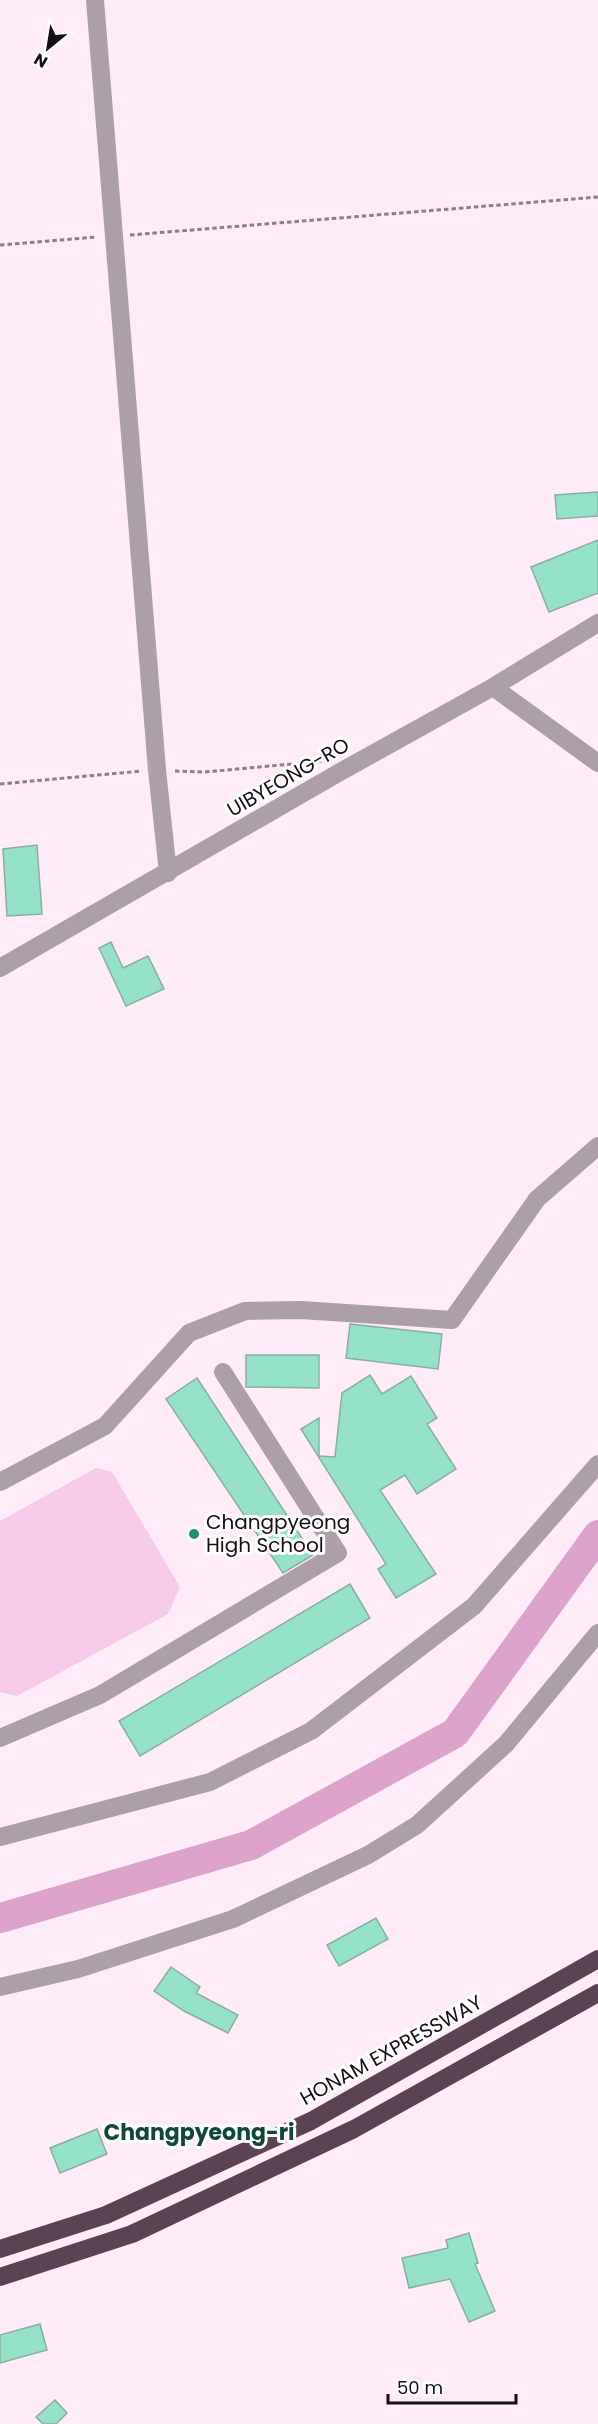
<svg xmlns="http://www.w3.org/2000/svg" width="598" height="2424" viewBox="0 0 598 2424" font-family="Poppins,sans-serif">
<rect width="100%" height="100%" fill="#ffecf8"/>
<path fill="#f7cbe9" d="M96,1468L112,1472L180,1587L168,1614L17,1696L0,1692V1521Z"/>
<g fill="none" stroke-linecap="round" stroke-linejoin="round">
<path stroke="#dda3cc" stroke-width="30" d="M0,1918L251,1845L455,1733L598,1535"/>
</g>
<path fill="#93e2c8" stroke="#8aaea1" stroke-width="1.5" d="M598,492V516L557,519L555,495Z
M598,540V593L549,612L531,567Z
M37,845L42,914L7,916L3,849Z
M111,942L123,968L148,956L164,989L126,1006L99,948Z
M350,1324L442,1334L438,1369L346,1358Z
M246,1355H319V1388L246,1387Z
M370,1375L382,1394L411,1376L437,1418L427,1424L456,1469L417,1494L405,1475L380,1490L436,1574L396,1598L378,1569L386,1564L301,1429L319,1418V1456L335,1457L342,1393Z
M197,1378L313,1555L283,1573L166,1399Z
M350,1584L370,1618L140,1756L119,1721Z
M376,1918L388,1939L339,1966L327,1945Z
M171,1967L200,1987L196,1993L238,2015L228,2033L184,2011L154,1991Z
M97,2129L107,2154L60,2173L50,2148Z
M469,2233L478,2263L475,2264L495,2311L469,2322L450,2279L409,2288L402,2258L448,2248L446,2240Z
M40,2324L47,2350L0,2363V2335Z
M55,2400L67,2413L56,2424H43L36,2417Z"/>
<g fill="none" stroke-linecap="round" stroke-linejoin="round">
<path stroke="#8d7f88" stroke-width="3" stroke-dasharray="4.5 3" stroke-linecap="butt" d="M130,235L598,197
M0,245L97,237
M175,771L205,772L324,761
M0,784L142,771"/>
<path stroke="#ac9fa8" stroke-width="18" d="M95,0L157,770L168,873
M493,687L598,763
M0,968L340,772L493,687L598,623
M0,1482L105,1426L189,1333L245,1311L301,1310L452,1320L537,1199L598,1146
M0,1738L100,1695L338,1553L223,1372
M0,1837L210,1782L311,1731L474,1606L598,1464
M0,1987L78,1969L233,1919L368,1855L417,1825L506,1744L598,1633"/>
<path stroke="#5c4354" stroke-width="18" d="M0,2249L106,2215L311,2121L598,1959
M0,2277L132,2234L354,2129L598,1993"/>
</g>
<circle fill="#1d9174" stroke="#fff" stroke-width="2" cx="194" cy="1534" r="6"/>
<g text-anchor="middle" dominant-baseline="central" stroke-width="6" stroke-linejoin="round" paint-order="stroke">
<g font-size="20" fill="#160c13" stroke="#fff">
<text transform="translate(288 777) rotate(-30)">UIBYEONG-RO</text>
<text transform="translate(391 2050) rotate(-29)">HONAM EXPRESSWAY</text>
</g>
<g font-size="20" fill="#160c13" stroke="#fff" text-anchor="start">
<text x="206" y="1522">Changpyeong<tspan x="206" dy="23">High School</tspan></text>
</g>
<g font-size="22" font-weight="bold" fill="#124638" stroke="#fff">
<text x="199" y="2132">Changpyeong-ri</text>
</g>
</g>
<g transform="translate(48 48) rotate(210)" stroke="#ffffff" stroke-width="4.5" paint-order="stroke">
<path d="M0-4.5L10 22L0 15L-10 22Z" fill="#160c13"/>
<text y="-9" font-size="16" font-weight="bold" text-anchor="middle" fill="#160c13">N</text>
</g>
<path d="M388 2394v9h128v-9" fill="none" stroke="#160c13" stroke-width="3"/>
<text x="397" y="2394" font-size="18" fill="#160c13" stroke="#ffffff" stroke-width="4.5" paint-order="stroke">50 m</text>
</svg>
